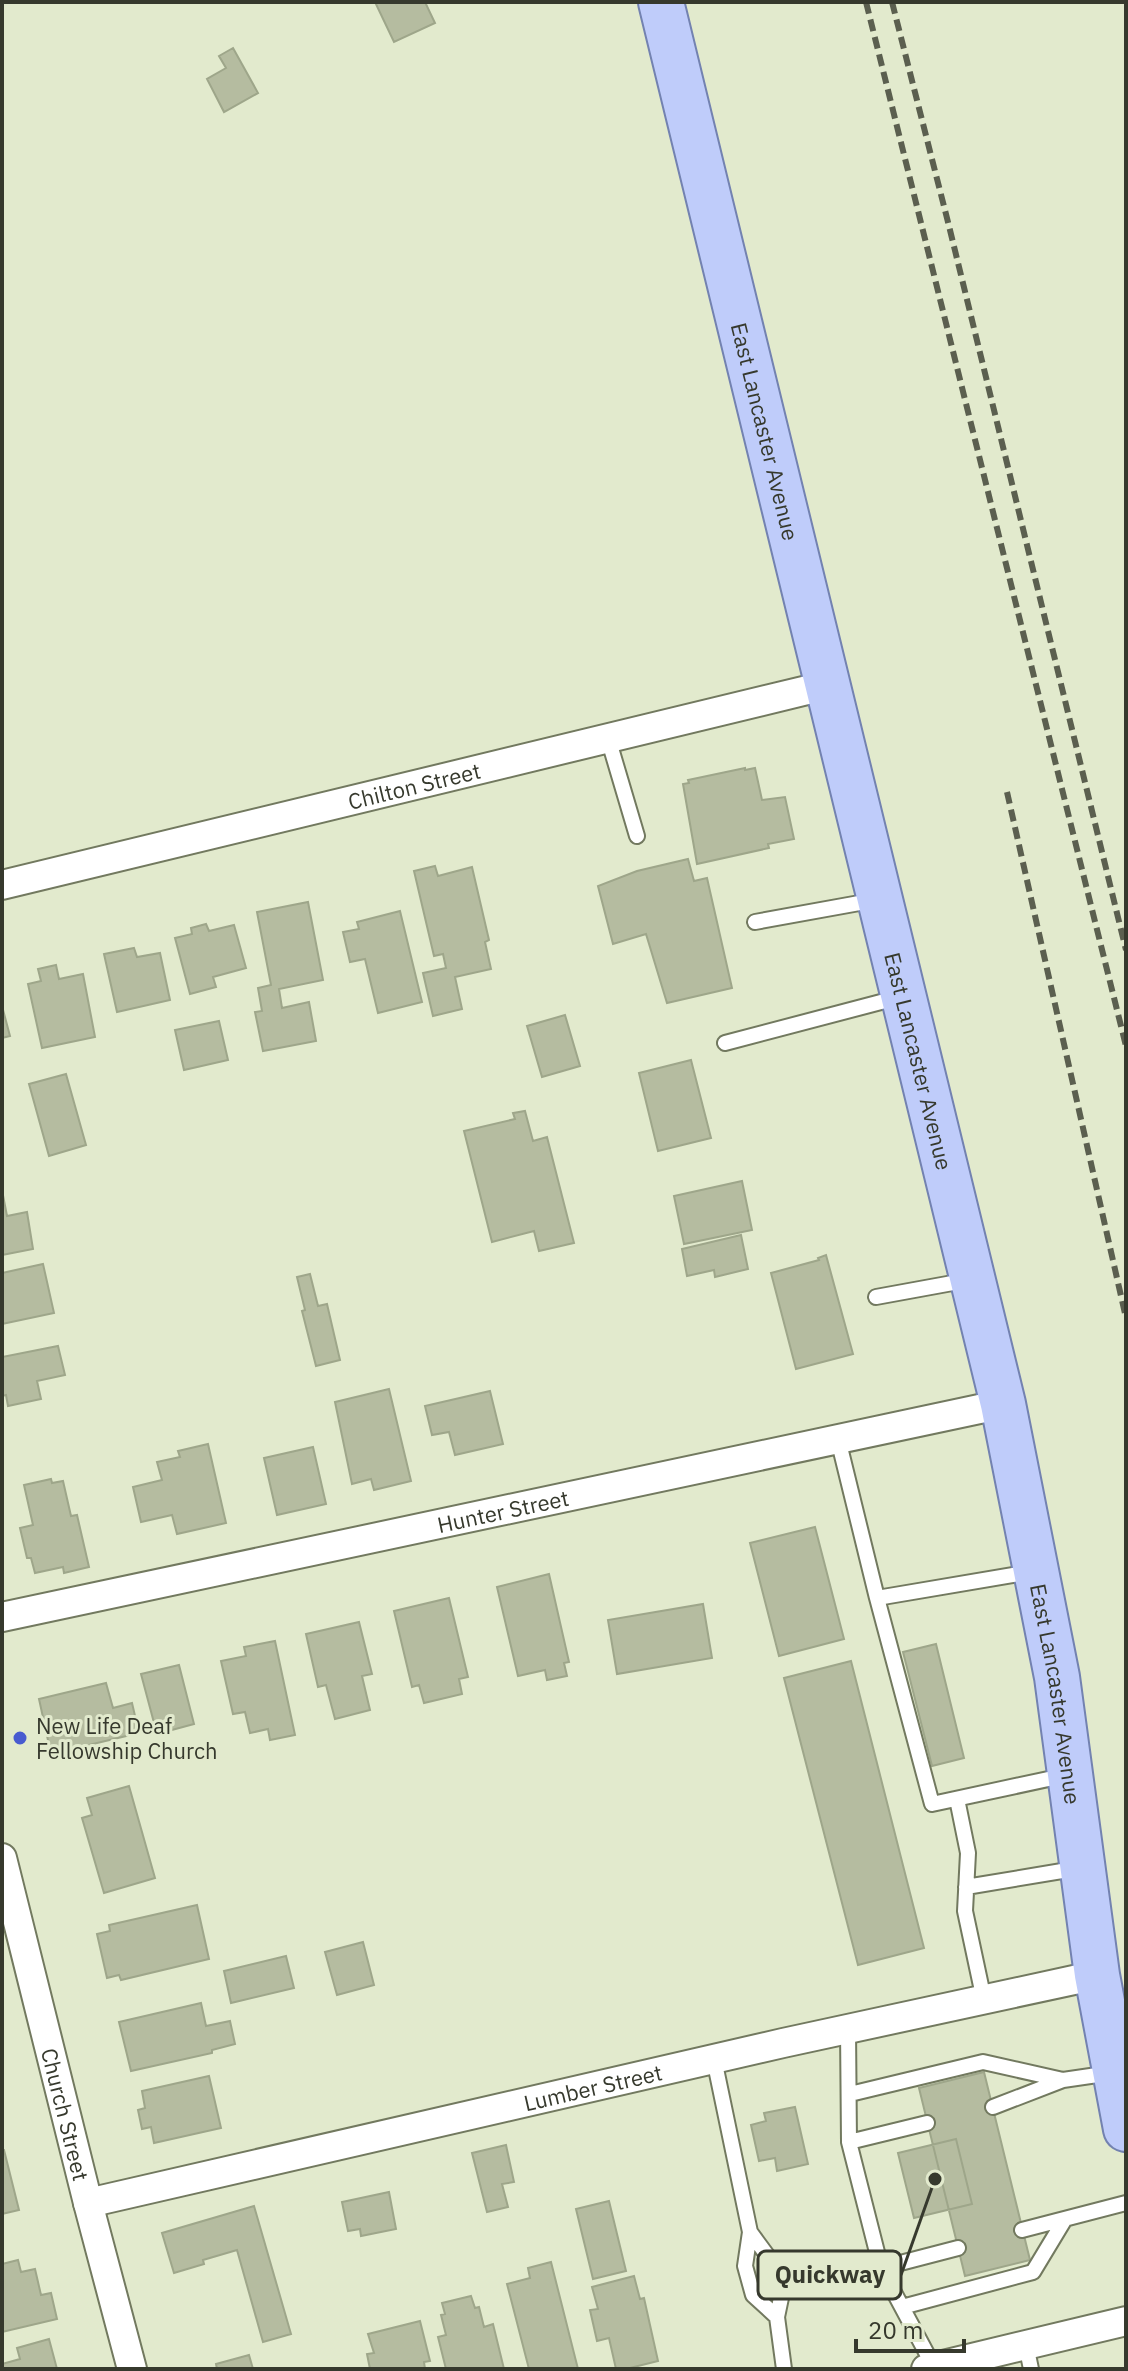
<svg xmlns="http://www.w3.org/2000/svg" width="1128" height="2371" viewBox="0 0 1128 2371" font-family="'IBM Plex Sans',sans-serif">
<rect width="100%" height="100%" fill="#e2eacd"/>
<path fill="#b5bca0" stroke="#9ea68a" stroke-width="2" d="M375,2H425L435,23L394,42Z
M233,48L258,93L224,112L207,79L226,68L219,56Z
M745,768V770L755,768L762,800L785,797L794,839L768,844L769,848L697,864L683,784L689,783L688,780Z
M688,859L694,881L707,878L732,988L667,1003L646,934L613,944L598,886L637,871Z
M435,866L438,876L472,867L489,940L485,942L491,969L455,977L462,1009L433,1016L423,973L446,968L443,954L434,956L414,871Z
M308,902L323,980L279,989L282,1008L309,1002L316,1041L263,1051L255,1012L262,1011L258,988L271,985L257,912Z
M400,911L422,1002L378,1013L365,959L350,962L343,932L359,929L357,922Z
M206,924L209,931L234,925L246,968L213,977L216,987L190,994L175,938L192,934L191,928Z
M134,948L137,957L160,953L170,1000L117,1012L104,954Z
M56,965L59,979L83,974L95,1037L42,1048L28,984L41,981L38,969Z
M2,1006L10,1036L2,1038Z
M565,1015L580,1066L542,1077L527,1026Z
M219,1021L228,1060L184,1070L175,1030Z
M691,1060L711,1138L658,1151L639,1073Z
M66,1074L86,1145L49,1156L29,1084Z
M525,1111L533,1141L547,1137L574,1243L539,1251L534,1231L492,1242L464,1131L515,1119L513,1113Z
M742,1181L752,1230L684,1244L674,1196Z
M2,1190L7,1216L27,1212L33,1249L2,1255Z
M741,1235L748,1269L715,1277L714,1270L687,1276L682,1249Z
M826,1255L853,1354L796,1369L771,1273L819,1260L818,1258Z
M43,1264L54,1313L2,1324V1273Z
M310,1274L318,1306L327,1304L340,1360L316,1366L302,1311L305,1310L297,1277Z
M58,1346L65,1375L37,1381L41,1399L8,1406L6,1395L2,1396V1357Z
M389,1389L411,1481L374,1490L371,1479L352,1484L335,1402Z
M490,1391L503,1444L455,1455L449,1432L432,1435L425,1406Z
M208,1444L226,1523L177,1534L172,1515L141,1522L133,1487L162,1480L157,1462L180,1457L178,1451Z
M313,1447L326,1504L277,1515L264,1458Z
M51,1479L52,1483L63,1481L71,1516L77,1515L89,1567L64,1573L63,1567L35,1573L31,1558H27L20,1528L33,1525L24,1485Z
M815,1527L844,1639L779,1656L750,1543Z
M549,1574L569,1662L564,1663L567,1676L547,1680L545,1670L518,1676L497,1587Z
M449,1598L468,1677L459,1679L462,1694L424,1703L419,1685L412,1687L394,1611Z
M703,1604L712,1658L617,1674L608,1620Z
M359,1622L372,1674L362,1676L370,1710L335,1719L326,1685L318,1687L306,1634Z
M275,1641L295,1735L270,1740L268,1729L250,1733L245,1712L233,1714L221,1661L246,1656L244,1647Z
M936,1644L964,1758L932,1766L903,1652Z
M851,1661L924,1948L858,1965L784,1678Z
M179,1665L194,1724L157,1734L141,1674Z
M106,1683L113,1708L132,1703L139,1733L51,1754L39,1699Z
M129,1786L155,1878L104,1893L82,1818L92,1815L87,1798Z
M197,1905L209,1959L121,1980L119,1975L107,1978L97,1934L110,1931L109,1925Z
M363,1942L374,1985L337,1995L325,1952Z
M286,1956L294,1988L231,2003L224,1971Z
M201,2003L206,2026L230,2021L235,2044L212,2050V2053L131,2071L119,2022Z
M984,2072L1030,2260L965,2276L919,2088Z
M209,2076L221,2128L154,2143L151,2127L142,2129L138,2110L145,2108L142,2091Z
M795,2107L808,2164L777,2171L775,2158L759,2161L751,2125L766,2121L764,2113Z
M956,2139L972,2204L914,2218L898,2153Z
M506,2145L514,2182L502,2184L508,2207L487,2212L472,2153Z
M2,2150H4L19,2210L2,2214Z
M389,2192L396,2229L361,2236L360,2229L348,2231L342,2202Z
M609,2201L626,2271L593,2279L576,2209Z
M254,2206L291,2334L263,2342L237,2250L203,2260L204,2264L174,2273L162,2233Z
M18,2260L21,2272L35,2269L41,2295L51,2293L57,2319L2,2332V2264Z
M551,2262L578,2369H529L507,2284L530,2278L528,2268Z
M634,2276L640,2299L644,2298L658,2361L626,2369H616L609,2338L597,2341L590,2310L598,2309L592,2287Z
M471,2296L475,2308L479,2307L484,2327L493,2324L504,2369H446L438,2337L446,2335L441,2315L445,2314L442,2303Z
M420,2321L430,2361L424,2362L425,2369H370L367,2354L374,2353L368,2334Z
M49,2339L57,2369H2V2364L20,2359L17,2348Z
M249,2355L253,2369H217L216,2364Z"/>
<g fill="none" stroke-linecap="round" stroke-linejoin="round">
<g stroke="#72795f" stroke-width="18">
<path id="service" d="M608,738L637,836
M755,922L876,900
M725,1043L900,997
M876,1297L969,1280
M838,1439L877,1598L1030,1572
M877,1598L932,1804L1067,1775
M957,1799L968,1853L965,1911L984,2000
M966,1887L1080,1868
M848,2029L849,2142L881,2268L934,2367
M714,2059L750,2232L775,2266L782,2293L777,2317L784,2369
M850,2094L983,2062L1063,2080L1111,2073
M993,2107L1063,2080
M849,2142L927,2123
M1022,2230L1126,2203
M750,2232L745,2266L753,2295L777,2317
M881,2268L958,2248
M902,2307L1033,2272L1065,2219
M1026,2345L1031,2369"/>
</g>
<g stroke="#72795f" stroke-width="32">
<g id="minor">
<path id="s1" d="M2,885L828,685"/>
<path id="s2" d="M2,1617L1003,1404"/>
<path id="s3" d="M2,1858L88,2203L132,2369"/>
<path id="s4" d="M88,2203L783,2043L1097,1975"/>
<path d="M926,2369L1126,2321"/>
</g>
</g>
<g stroke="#7382b0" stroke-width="48">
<g id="primary">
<path id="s5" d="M661,2L1003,1404L1057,1677L1097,1975L1126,2129"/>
</g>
</g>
<use href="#service" stroke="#fff" stroke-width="14"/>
<use href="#minor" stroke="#fff" stroke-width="28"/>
<use href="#primary" stroke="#bfccfa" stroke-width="44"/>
<path stroke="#5b5f4f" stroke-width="6" stroke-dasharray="12 6" stroke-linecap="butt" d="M866,2L1126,1046
M892,2L949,226L1126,950
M1007,792L1126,1318"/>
</g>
<circle fill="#485bd0" stroke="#e2eacd" stroke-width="3" cx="20" cy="1738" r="8"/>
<g text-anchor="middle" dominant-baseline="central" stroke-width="6" stroke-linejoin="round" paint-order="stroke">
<g font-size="22" fill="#36392d" stroke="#e2eacd">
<text stroke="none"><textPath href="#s5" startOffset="442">East Lancaster Avenue</textPath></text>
<text stroke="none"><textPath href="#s1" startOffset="424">Chilton Street</textPath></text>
<text stroke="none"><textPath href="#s5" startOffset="1090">East Lancaster Avenue</textPath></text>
<text stroke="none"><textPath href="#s2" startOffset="512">Hunter Street</textPath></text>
<text stroke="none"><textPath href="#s5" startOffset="1738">East Lancaster Avenue</textPath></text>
<text stroke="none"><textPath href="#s4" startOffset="518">Lumber Street</textPath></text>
<text stroke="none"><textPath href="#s3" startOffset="264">Church Street</textPath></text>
</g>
<g font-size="22" fill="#36392d" stroke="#e2eacd" text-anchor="start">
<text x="36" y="1725">New Life Deaf<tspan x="36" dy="25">Fellowship Church</tspan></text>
</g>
</g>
<path fill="none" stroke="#36392d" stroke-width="3" d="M935 2179L901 2275"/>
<circle fill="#36392d" stroke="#e2eacd" stroke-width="3" cx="935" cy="2179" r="8"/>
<rect fill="#e2eacd" stroke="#36392d" stroke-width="3" x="758" y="2251" width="143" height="48" rx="8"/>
<g font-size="24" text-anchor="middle" font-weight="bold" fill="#36392d">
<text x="830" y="2283">Quickway</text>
</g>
<rect width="1128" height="2371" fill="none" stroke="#36392d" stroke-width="8"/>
<path d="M856 2339v12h108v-12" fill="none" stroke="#36392d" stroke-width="4"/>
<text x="868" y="2339" font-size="24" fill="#36392d" stroke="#e2eacd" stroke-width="6" paint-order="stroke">20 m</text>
</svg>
